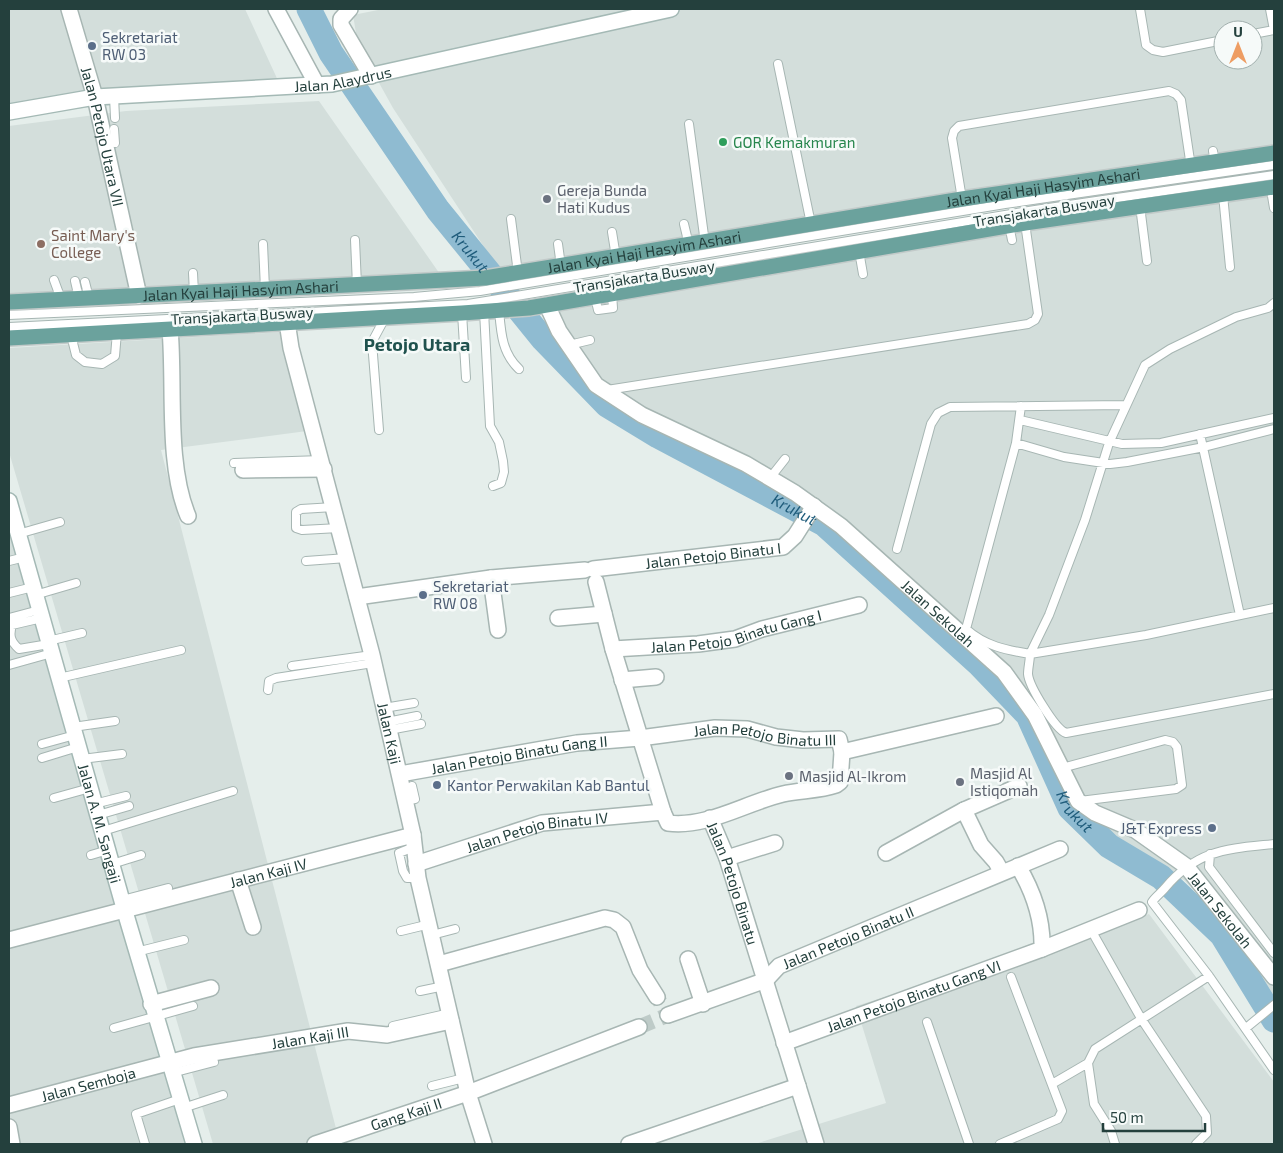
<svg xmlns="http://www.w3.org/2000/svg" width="1283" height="1153" viewBox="0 0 1283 1153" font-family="'Exo 2',sans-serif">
<rect width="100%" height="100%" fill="#e5eeeb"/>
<path fill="#d3dedb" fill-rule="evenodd" d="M9,9H245L281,87L9,116Z
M383,9H1274V147L505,279L393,108L358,45L353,15ZM1223,30H1253V60H1223Z
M319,101L442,277L9,296V126L126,111Z
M1274,185V1001L1226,924L1184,880L1128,850L1078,807L1031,703L822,514L671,432L609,391L538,307Z
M282,332L307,431L161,450L340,1144H213L9,452V348Z
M9,514L194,1144H9Z
M1149,914L1274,1082V1144H755L886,1103L856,1006Z"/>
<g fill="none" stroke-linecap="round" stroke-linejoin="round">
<path stroke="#8fbbd1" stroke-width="25" id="s1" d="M309,9L331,53L438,210L543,339L607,405L658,436L824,524L980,665L1028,715L1070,808L1109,846L1161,877L1222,935L1274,1020"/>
<path stroke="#becbc8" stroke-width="15" stroke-dasharray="15 8" stroke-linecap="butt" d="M639,1027L668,1015L657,997"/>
<g stroke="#a7b6b3" stroke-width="10">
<path id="lane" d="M1140,9L1146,45L1153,50L1163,52L1223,40
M1270,9L1274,30
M1253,34L1274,30
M778,64L811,224
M114,96L115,118
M689,124L705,243
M105,142L115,143L114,129
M1213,151L1215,163
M1274,191L1272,196L1274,208
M1223,195L1230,267
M962,199L952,138L954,131L959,126L1169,91L1176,94L1181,100L1191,167
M1140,206L1147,261
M511,219L518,273
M684,224L689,245
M1009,225L1012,240
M612,232L616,257
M355,240L357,285
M263,244L265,289
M558,244L561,266
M859,251L863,274
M193,273L194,293
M54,280L61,299
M75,281L79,298
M85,282L89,298
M595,297L598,310L613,308L612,294
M1274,303L1268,308L1236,317L1170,349L1145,365L1109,443L1085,520L1049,615L1030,654L1146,635L1274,608
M499,310C501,333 502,353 519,369
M484,311L490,426L499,442L503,461L504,472L501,483L493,486
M462,313L466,378
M9,315L414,297L480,291L1005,204L1274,165
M9,327L468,304L1035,210L1274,175
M71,335L76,355L85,362L102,364L115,356L117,332
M569,345L590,340
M440,347H463
M607,390L1028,324L1035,320L1038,314L1025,223
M1021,406L1016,443L966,629C985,646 1006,650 1030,654C1030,660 1028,668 1028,674C1029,686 1055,729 1066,733L1274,694
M1020,420L1122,444L1161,443L1274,418
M379,430L372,342L386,316
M1200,434L1240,615
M1016,443L1064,457L1110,464L1127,462L1204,447L1274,429
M234,463L322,460
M770,478L785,459
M334,507L301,509L296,512V528L302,530L339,528
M18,534L60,522
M897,549L931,424L938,413L950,407L1125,405
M9,561L25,557
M306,561L347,558
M9,593L33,587
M35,595L76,583
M9,618L39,610
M42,618L12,625C9,635 10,641 19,649L49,644
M48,641L82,633
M9,665L52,653
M292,666L372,655
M59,678L181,650
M268,690L269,681L276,678L373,663
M384,708L414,703
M387,722L417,716
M73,727L115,721
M389,730L421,724
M42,744L75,735
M42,758L78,747
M82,759L122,754
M1062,768L1165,740L1173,742L1177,747L1182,785L1176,789L1080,801
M54,798L90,788
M405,801L415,799L412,786
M94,804L126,796
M98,815L129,806
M103,831L233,791
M1274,844C1227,849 1198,849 1165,888C1161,893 1155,897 1152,902L1209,976L1274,1070
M414,847L399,853L403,871L407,878H418
M1210,854L1209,867L1274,953
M91,855L108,850
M112,864L141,855
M122,900L168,888
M401,931L430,924
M432,935L455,929
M1095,937L1142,1020L1206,1116L1207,1133L1196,1144
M136,952L184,940
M420,991L444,986
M927,1022L969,1144
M393,1026L450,1013
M114,1028L193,1006
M1246,1028L1274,1005
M1088,1063L1094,1104L1111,1131L1115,1144
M172,1073L214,1062
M1052,1084L1088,1063L1095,1049L1209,976
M432,1086L464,1078
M183,1108L223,1095
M145,1144L136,1114L180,1099
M1000,1144L1058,1119L1062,1111L1011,977"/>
</g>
<g stroke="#a7b6b3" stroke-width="18">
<g id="street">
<path id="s2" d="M69,9L95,97L139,296"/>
<path d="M276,9L317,85"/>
<path d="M350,9L341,19V25L371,76"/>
<path id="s3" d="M547,305L559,331L596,385L642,415L746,464L795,493L841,526L1004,672L1035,715L1078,801L1095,813L1135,830L1186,866L1274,977"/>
<path id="s4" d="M287,322L291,348L372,655L413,835L418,878L468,1093L484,1144"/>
<path d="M170,329C175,386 166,464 188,516"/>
<path d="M243,470L324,469"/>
<path id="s5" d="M593,569L783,547L795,536L814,506"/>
<path d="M491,578L498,630"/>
<path d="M596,582L613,649L663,812L668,823C707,828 745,803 783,794C800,790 819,791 836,785L840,782L842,752"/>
<path d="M357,597L491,578L585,570"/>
<path d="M558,618L604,614"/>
<path id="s6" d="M613,649L698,644L735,639L762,629L859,605"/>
<path d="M622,680L656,677"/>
<path id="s7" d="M400,774L577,743L640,738L715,728L747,729L776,737L803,740L839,739L842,752L996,716"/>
<path d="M964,810L981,845L996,862L1001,871"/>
<path id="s8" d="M710,818L727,858L816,1144"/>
<path d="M886,853L964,810L1019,786"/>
<path d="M727,858L775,843"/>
<path id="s9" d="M416,864L542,823L663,812"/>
<path d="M238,880L253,927"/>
<path id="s10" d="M9,940L413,835"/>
<path d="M1042,949L1139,910"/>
<path d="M688,959L703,1004"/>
<path d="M439,964L605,918L614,920L623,927L640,970L657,997"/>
<path d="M151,1004L211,988"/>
<path id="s11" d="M668,1015L766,980L779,966L1060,849"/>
<path id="s12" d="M784,1043L1042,949C1043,920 1033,891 1018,866"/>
<path id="s13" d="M9,1105L194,1056L348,1031L387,1035L451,1021"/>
<path d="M9,1127L12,1144"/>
<path id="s14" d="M315,1144L468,1093L639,1027"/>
<path d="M629,1144L798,1086"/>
</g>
</g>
<g stroke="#a4b9b5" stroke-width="18">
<g id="secondary">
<path id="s15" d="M9,112L95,97L332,84L671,9"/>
<path id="s16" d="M9,501L126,915L194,1144"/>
</g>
</g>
<g stroke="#c2cac9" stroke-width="18">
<g id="primary">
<path id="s17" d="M9,302L485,278L962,199L1274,153"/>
<path d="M9,338L462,313L529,308L1025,223L1274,187"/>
</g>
</g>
<use href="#lane" stroke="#fff" stroke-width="8"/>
<use href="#street" stroke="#fff" stroke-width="15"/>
<use href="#secondary" stroke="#fff" stroke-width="15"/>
<use href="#primary" stroke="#6ba29d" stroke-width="15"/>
</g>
<g fill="#5c6f8a" stroke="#f6faf9" stroke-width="2">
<circle cx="92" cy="46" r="5"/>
<circle cx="423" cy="595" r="5"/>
<circle cx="437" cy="785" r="5"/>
<circle cx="1212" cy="828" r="5"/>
</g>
<circle fill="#2e9e5b" stroke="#f6faf9" stroke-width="2" cx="723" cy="142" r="5"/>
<g fill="#6b7280" stroke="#f6faf9" stroke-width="2">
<circle cx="547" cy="199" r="5"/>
<circle cx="789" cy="776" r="5"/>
<circle cx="960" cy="782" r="5"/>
</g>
<circle fill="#8d6e63" stroke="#f6faf9" stroke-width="2" cx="41" cy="244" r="5"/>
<g text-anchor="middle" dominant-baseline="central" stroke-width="5" stroke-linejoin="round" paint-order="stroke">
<g font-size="15" fill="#4e5e75" stroke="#f6faf9" text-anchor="start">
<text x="102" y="37">Sekretariat<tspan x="102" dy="17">RW 03</tspan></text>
<text x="433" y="586">Sekretariat<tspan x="433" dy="17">RW 08</tspan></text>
<text x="447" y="785">Kantor Perwakilan Kab Bantul</text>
<text x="1202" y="828" text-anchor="end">J&amp;T Express</text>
</g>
<g font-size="15" fill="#24403d" stroke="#f6faf9">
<text stroke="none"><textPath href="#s15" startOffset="336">Jalan Alaydrus</textPath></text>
<text stroke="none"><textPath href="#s2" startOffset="132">Jalan Petojo Utara VII</textPath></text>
<text stroke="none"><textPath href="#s17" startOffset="1042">Jalan Kyai Haji Hasyim Ashari</textPath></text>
<text transform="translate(1044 210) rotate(-9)">Transjakarta Busway</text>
<text stroke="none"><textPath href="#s17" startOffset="638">Jalan Kyai Haji Hasyim Ashari</textPath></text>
<text transform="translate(644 276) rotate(-9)">Transjakarta Busway</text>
<text stroke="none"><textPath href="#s17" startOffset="232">Jalan Kyai Haji Hasyim Ashari</textPath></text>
<text transform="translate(242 315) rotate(-3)">Transjakarta Busway</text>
<text stroke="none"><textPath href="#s5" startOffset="121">Jalan Petojo Binatu I</textPath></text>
<text stroke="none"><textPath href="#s3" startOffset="508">Jalan Sekolah</textPath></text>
<text stroke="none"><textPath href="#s6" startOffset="125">Jalan Petojo Binatu Gang I</textPath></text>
<text stroke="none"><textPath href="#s4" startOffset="424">Jalan Kaji</textPath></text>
<text stroke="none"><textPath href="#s7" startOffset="369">Jalan Petojo Binatu III</textPath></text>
<text stroke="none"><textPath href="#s7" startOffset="121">Jalan Petojo Binatu Gang II</textPath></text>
<text stroke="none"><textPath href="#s16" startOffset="335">Jalan A. M. Sangaji</textPath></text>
<text stroke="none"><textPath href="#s9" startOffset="126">Jalan Petojo Binatu IV</textPath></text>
<text stroke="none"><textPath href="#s10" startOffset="268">Jalan Kaji IV</textPath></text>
<text stroke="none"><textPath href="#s8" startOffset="69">Jalan Petojo Binatu</textPath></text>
<text stroke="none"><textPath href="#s3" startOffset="928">Jalan Sekolah</textPath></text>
<text stroke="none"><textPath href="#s11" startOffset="198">Jalan Petojo Binatu II</textPath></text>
<text stroke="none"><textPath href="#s12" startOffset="138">Jalan Petojo Binatu Gang VI</textPath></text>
<text stroke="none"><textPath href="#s13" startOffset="309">Jalan Kaji III</textPath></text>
<text stroke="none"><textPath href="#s13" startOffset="82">Jalan Semboja</textPath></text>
<text stroke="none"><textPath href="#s14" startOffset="96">Gang Kaji II</textPath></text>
</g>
<g font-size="15" fill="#27864d" stroke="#f6faf9" text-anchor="start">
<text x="733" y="142">GOR Kemakmuran</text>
</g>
<g font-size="15" fill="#5b616d" stroke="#f6faf9" text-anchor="start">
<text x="557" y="190">Gereja Bunda<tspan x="557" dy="17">Hati Kudus</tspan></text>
<text x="970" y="773">Masjid Al<tspan x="970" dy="17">Istiqomah</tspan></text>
<text x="799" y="776">Masjid Al-Ikrom</text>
</g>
<g font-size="15" fill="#785e54" stroke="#f6faf9" text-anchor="start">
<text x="51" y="235">Saint Mary's<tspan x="51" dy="17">College</tspan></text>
</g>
<g font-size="16" font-style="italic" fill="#1f5c7b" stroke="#f6faf9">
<text stroke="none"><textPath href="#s1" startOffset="292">Krukut</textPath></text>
<text stroke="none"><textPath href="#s1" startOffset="712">Krukut</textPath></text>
<text stroke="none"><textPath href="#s1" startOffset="1132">Krukut</textPath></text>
</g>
<g font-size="18" font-weight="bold" fill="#20524e" stroke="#f6faf9">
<text x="417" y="344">Petojo Utara</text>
</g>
</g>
<rect width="1283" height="1153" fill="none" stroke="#24403d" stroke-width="20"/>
<g transform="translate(1238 45)"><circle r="24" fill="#f6faf9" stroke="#a2b0ae"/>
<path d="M0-4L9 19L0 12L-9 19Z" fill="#ee9d63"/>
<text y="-8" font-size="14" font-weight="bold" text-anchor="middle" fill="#24403d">U</text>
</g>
<path d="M1103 1123v8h102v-8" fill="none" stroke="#24403d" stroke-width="2.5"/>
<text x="1110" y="1123" font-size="15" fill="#24403d" stroke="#f6faf9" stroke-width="4" paint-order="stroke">50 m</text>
</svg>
